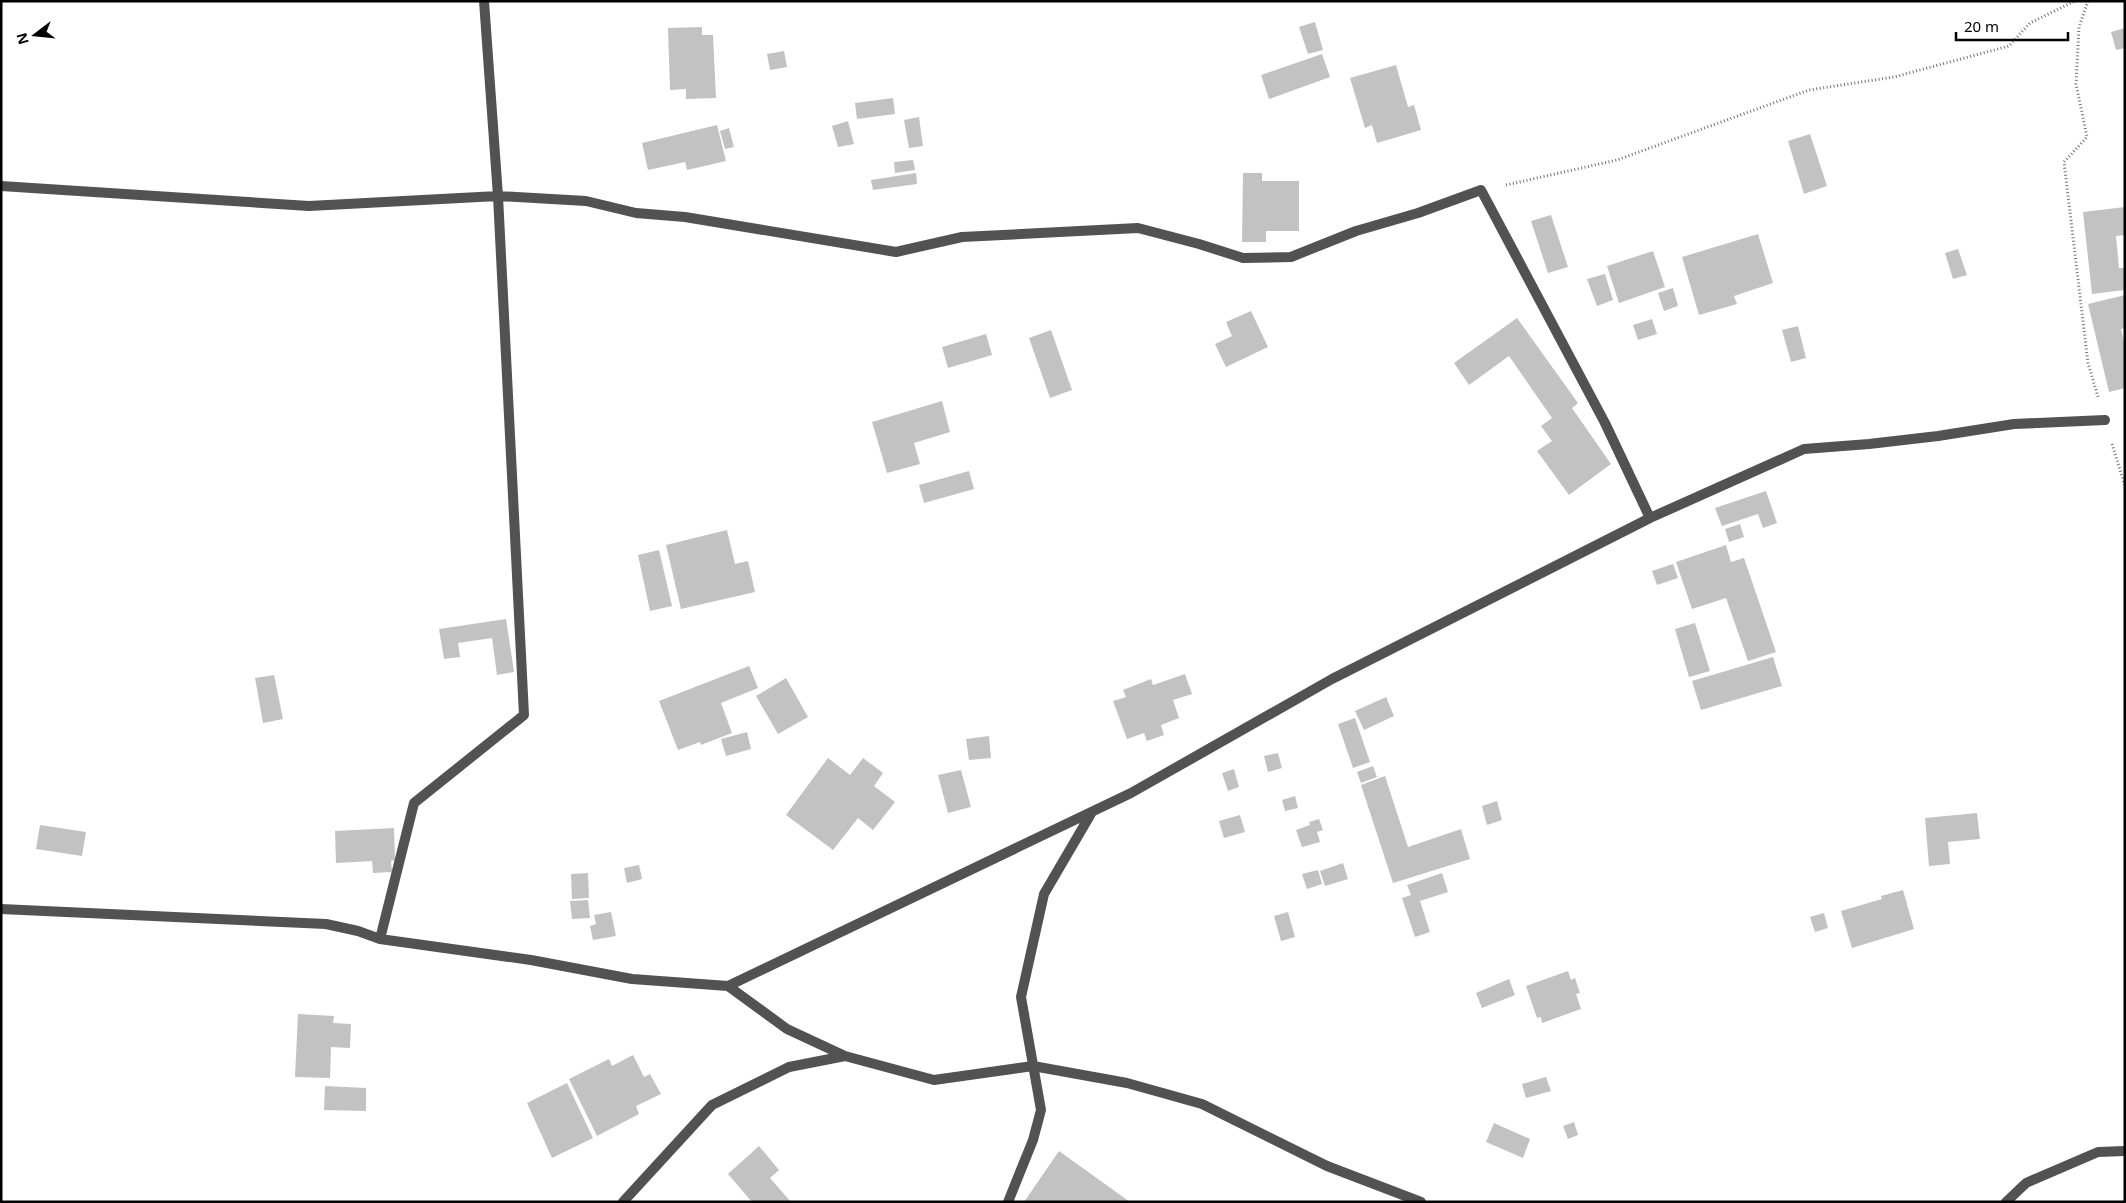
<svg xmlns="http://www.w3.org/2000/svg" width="2126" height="1203" viewBox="0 0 2126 1203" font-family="'Noto Sans',sans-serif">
<rect width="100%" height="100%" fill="#fff"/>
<path fill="#c2c2c2" d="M1315,22L1323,50L1308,54L1299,27Z
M702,27V35H713L716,98L686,99V89L670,90L668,28Z
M2125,28V48L2116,50L2111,32Z
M784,51L787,67L770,70L767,54Z
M1322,54L1330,77L1269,99L1261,75Z
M1396,65L1408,107L1414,105L1421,130L1377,143L1372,125L1365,128L1350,78Z
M893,98L895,114L857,119L855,103Z
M919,117L923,146L909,148L904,120Z
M848,121L854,144L838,147L832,126Z
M717,125L726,161L687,170L685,162L648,170L642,143Z
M729,128L734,147L725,149L720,131Z
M1810,134L1827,186L1804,194L1788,141Z
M913,160L915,170L895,173L894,162Z
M916,173L917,184L873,190L871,180Z
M1243,173H1262V181H1299V231H1266V242H1242Z
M2125,207V235L2116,236L2119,268H2125V290L2092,294L2083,212Z
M1551,215L1568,267L1548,273L1531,221Z
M1758,234L1773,283L1734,296L1737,304L1699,315L1682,257Z
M1958,249L1967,275L1953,279L1945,253Z
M1653,251L1665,287L1619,303L1607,266Z
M1605,274L1613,300L1597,306L1587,279Z
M1673,288L1678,306L1664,311L1658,293Z
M2125,295V328L2121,329L2125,346V388L2109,392L2088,304Z
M1251,311L1268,347L1226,367L1215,344L1232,336L1226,322Z
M1517,318L1578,403L1572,408L1611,464L1569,495L1537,451L1552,441L1541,426L1552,418L1509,356L1469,385L1454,363Z
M1652,319L1657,334L1638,340L1633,325Z
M1798,326L1806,358L1791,362L1782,330Z
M1051,330L1072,390L1050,398L1029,338Z
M986,334L992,355L948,368L942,347Z
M942,401L950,432L914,443L920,464L887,473L872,422Z
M969,471L974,489L924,503L919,485Z
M1766,491L1777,523L1763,528L1758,514L1722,526L1715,508Z
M1740,524L1744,537L1729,542L1725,529Z
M727,530L735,564L748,561L755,592L681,609L666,545Z
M1726,545L1731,562L1744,558L1776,652L1748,661L1726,598L1692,609L1676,562Z
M659,550L672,606L650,611L638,555Z
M1673,564L1678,578L1657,585L1652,571Z
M506,619L514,672L497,675L492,638L458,643L460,657L444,659L439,629Z
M1695,623L1710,671L1689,677L1675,629Z
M1773,657L1782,686L1701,710L1692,681Z
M749,666L758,688L721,703L732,733L701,745L700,742L678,750L659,701Z
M1185,674L1192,694L1173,700L1179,718L1161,725L1164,735L1147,741L1144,733L1127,739L1113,701L1126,697L1123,690L1151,679L1153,685Z
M274,675L283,719L263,723L255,678Z
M786,678L808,717L778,734L756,696Z
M1386,697L1394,716L1364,730L1355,711Z
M1355,718L1370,762L1353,768L1338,724Z
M747,732L751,749L726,756L721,739Z
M989,736L991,758L969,760L966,739Z
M1278,753L1282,768L1268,772L1264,756Z
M828,758L850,775L863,758L883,773L874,786L895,802L873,830L858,818L833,850L786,815Z
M1373,766L1377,777L1361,783L1357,772Z
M1234,769L1239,787L1228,791L1222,773Z
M961,770L971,807L948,813L938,775Z
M1385,776L1408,847L1461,829L1470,859L1393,883L1361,785Z
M1295,796L1298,808L1285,811L1282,800Z
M1497,801L1502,820L1487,825L1482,806Z
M1977,813L1980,839L1948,842L1950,864L1929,866L1925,818Z
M1240,815L1245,832L1224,838L1219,821Z
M1319,819L1323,830L1317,832L1320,842L1302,847L1296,830L1310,825L1309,822Z
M40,825L86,832L82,856L36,849Z
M394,828L395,860L391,861L392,872L373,873L372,861L336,863L335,831Z
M1343,863L1348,879L1325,886L1320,871Z
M639,865L642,879L627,883L624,868Z
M1318,870L1322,884L1307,889L1302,874Z
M588,873L589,898L572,899L571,874Z
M1442,873L1448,892L1420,901L1430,932L1415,937L1402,898L1411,895L1407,885Z
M1903,890L1914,929L1852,948L1841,911L1882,899L1881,896Z
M588,900L590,918L572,919L570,901Z
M611,912L616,936L593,940L590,926L596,924L594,915Z
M1288,912L1295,937L1281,941L1274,916Z
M1824,913L1828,928L1815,932L1810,917Z
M1568,971L1571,980L1575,978L1580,993L1576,994L1581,1009L1542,1023L1541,1017L1537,1018L1526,986Z
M1509,979L1515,995L1482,1008L1476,993Z
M298,1014L334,1016L333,1023L351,1024L350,1048L331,1047L330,1078L295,1077Z
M633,1055L644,1077L650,1074L661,1094L636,1106L639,1114L597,1136L569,1079L609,1059L612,1066Z
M1546,1077L1551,1091L1526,1098L1522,1084Z
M567,1083L593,1138L552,1158L527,1103Z
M325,1086L366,1088V1111L324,1110Z
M1574,1122L1578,1135L1568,1139L1563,1126Z
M1494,1123L1530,1139L1523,1158L1486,1142Z
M759,1146L779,1170L770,1178L791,1202H752L728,1174Z
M1059,1151L1130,1202H1024Z"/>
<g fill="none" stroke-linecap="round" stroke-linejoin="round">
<path stroke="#747474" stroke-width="3" stroke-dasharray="1 2.5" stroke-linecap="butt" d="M2088,1L2079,27L2076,84L2087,137L2064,162L2088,363L2098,397
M1506,185L1617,160L1809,90L1894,77L2009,46L2030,23L2075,1
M2112,444L2125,486"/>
<path stroke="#525252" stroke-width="10" d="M1,186L309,206L498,196L586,201L636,213L685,217L896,252L962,237L1138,228L1199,244L1243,258L1291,257L1356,231L1418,213L1481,190L1605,423L1650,518
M1,909L326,924L358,931L380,939L531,960L632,979L728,986L787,1029L845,1056L934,1080L1033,1066L1127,1083L1202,1104L1327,1166L1421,1202
M380,939L414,803L524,715L498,196L484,1
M728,986L1131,793L1332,679L1650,518L1804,449L1869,444L1938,436L2014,424L2105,420
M623,1202L712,1105L789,1067L845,1056
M1008,1202L1033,1140L1041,1110L1021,997L1044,894L1092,812
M2006,1202L2026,1183L2098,1152L2125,1151"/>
</g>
<rect width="2126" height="1203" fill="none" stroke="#000000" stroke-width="5"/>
<g transform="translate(35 35) rotate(254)" stroke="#ffffff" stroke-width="4" paint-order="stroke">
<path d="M0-4L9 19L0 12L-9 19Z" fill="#000000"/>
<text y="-8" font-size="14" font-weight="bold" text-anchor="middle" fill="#000000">N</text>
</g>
<path d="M1956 32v8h112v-8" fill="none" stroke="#000000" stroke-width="2.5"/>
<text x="1964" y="32" font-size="15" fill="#000000" stroke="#ffffff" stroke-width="4" paint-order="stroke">20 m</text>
</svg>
